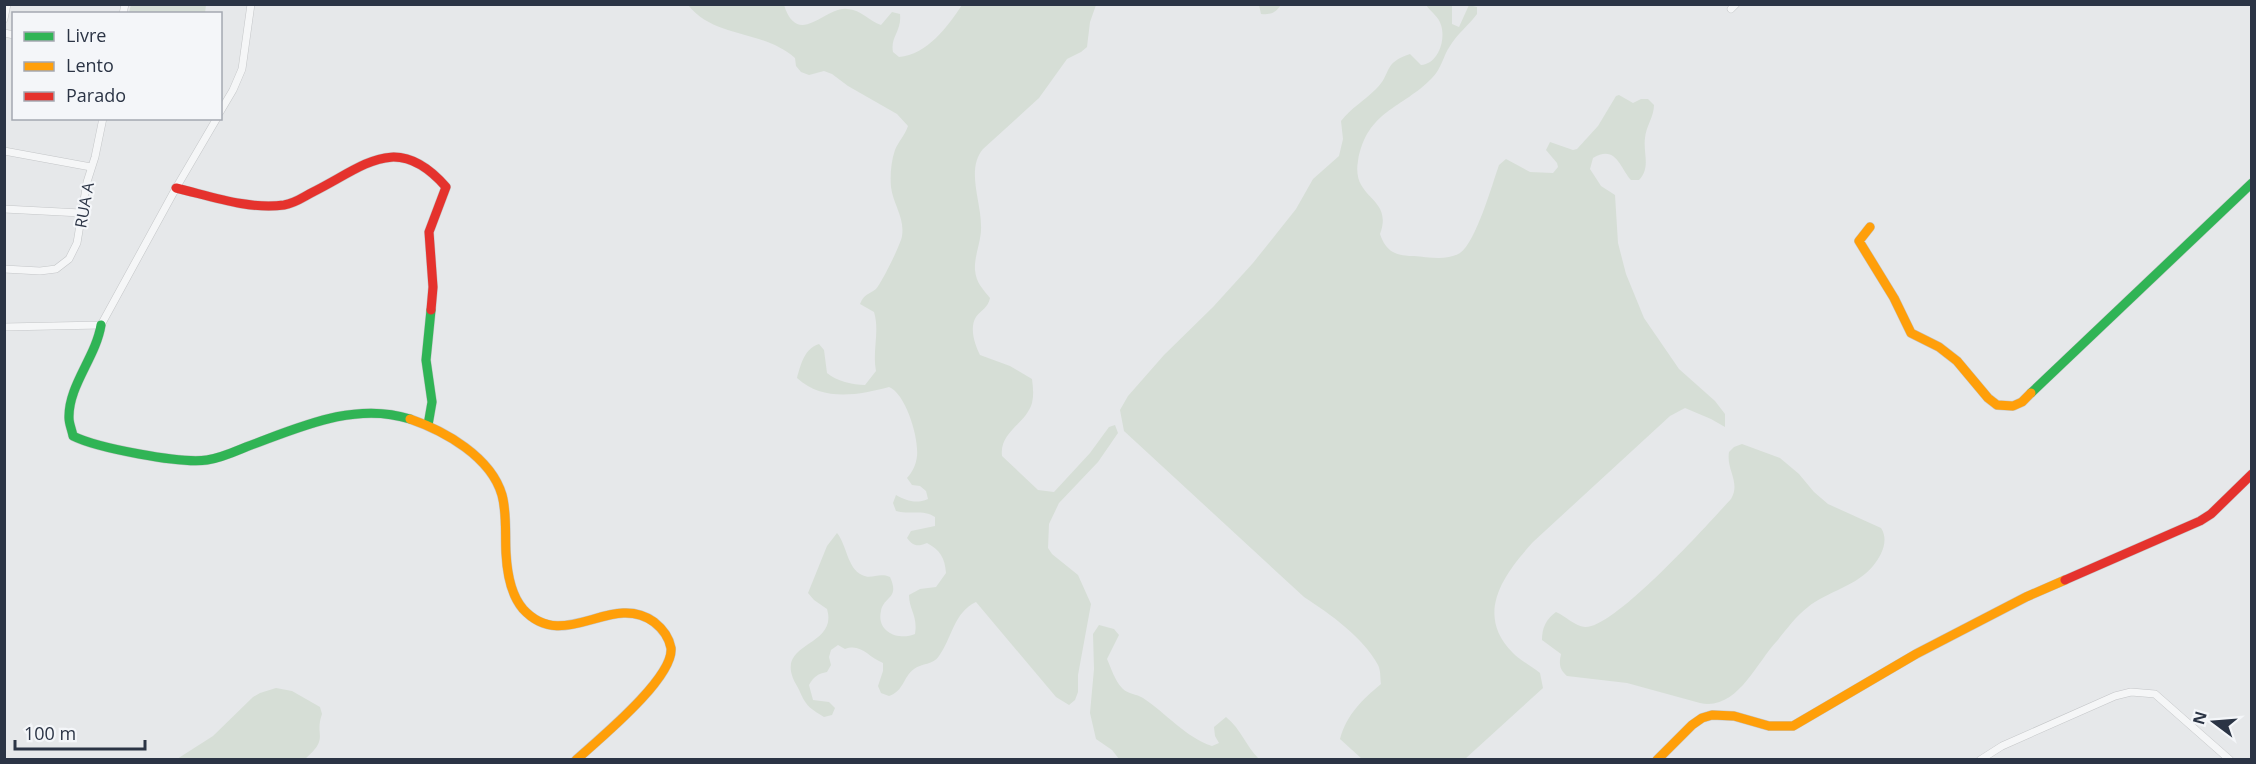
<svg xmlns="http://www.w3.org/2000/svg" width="2256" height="764" viewBox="0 0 2256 764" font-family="'Open Sans',sans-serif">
<rect width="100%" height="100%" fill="#e6e8ea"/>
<path fill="#d6ded6" d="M131,4H206V5L205,13H129Z
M688,5H784C798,49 826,6 847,9C862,10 869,21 881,25L892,12L900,14C902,31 890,37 893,52L899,57C927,55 948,26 962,5H1096L1090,22L1087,47L1081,52L1067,59L1039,98L983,149C966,169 981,201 981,225C982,241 974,255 975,270C976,283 983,289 990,298C988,308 981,310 976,317C969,328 975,345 980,355L1010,366L1032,379C1033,387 1034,395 1032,403C1026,424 999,432 1002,456L1038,490L1054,492L1090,453L1109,427L1115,425L1118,433L1098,462L1059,503L1049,524L1048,548L1052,554L1078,575L1091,604L1078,675V692L1075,700L1069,705L1056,697L976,602C954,612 952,638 939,656C933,665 922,663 914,669C903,677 904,691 889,696L881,693L878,686L883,671V663C868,657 861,643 845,649L838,645L831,650L829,657L831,665L827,672C818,674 814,676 809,685L813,700L829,702L835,708L832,715L824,717C818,713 810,709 806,703C802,698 800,691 797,686C770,641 839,649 827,609L814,600L808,593L827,546L837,533C847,545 847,568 862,575C871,580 879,572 890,577C900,599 884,596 881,611C876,632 899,641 915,634C918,615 909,610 909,595L920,589L936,587L946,573C945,558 940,550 927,543C917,547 913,546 907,538L911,531L935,526V517C923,509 909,515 896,511L893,503L896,495C907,501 916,504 928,499L926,491L920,486L912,485L907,478C913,471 916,465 917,456C919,438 906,394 889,387C859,395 823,402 797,378C801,364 804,349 819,344L824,350L827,373C836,381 853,385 865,385L876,371C872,351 880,331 874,312L860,304C864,294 868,295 876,289C881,284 901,244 902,236C905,218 893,204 891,187C890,176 891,161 895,150C898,142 905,135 908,126L897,114L848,86L832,74L824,71L809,75L801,72L796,66L795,58C762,29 715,39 688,5Z
M1259,5V4L1281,5C1275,13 1271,15 1261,14Z
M1426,5H1452V24L1459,27L1469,5L1477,7V14C1469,25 1457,34 1450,46C1443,56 1442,68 1432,78C1402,109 1367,110 1358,161C1351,200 1394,196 1380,234C1386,252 1396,256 1414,256C1428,257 1447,261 1460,253C1476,242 1492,185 1499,165L1506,159L1530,172L1553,173L1558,167L1557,163L1546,150L1550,142L1573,150L1577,149L1598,126L1616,96L1619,95L1633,103L1641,99H1648L1654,105C1654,117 1646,126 1645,138C1643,153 1651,168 1639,180H1631C1620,168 1616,144 1593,158L1590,169L1601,186L1615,195L1618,243L1626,274L1644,318L1679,369L1715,401L1725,414V427L1711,419L1685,408L1670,416L1533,542C1504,574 1474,614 1513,653C1520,660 1531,666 1540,673L1543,688L1465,759H1362L1340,739C1347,714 1362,700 1381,684C1380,678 1381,671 1378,665C1363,637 1330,614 1304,597L1124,431L1120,410L1128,396L1164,355L1213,307L1253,263L1296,209L1313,179L1339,156L1343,139L1341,121C1351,108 1364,101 1376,89C1392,74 1382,63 1410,54L1421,65C1438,64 1446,40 1441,25C1439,17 1431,12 1426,5Z
M1742,444L1780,458L1799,474L1814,492L1828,504L1881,528C1889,540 1882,555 1873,566C1857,586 1828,591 1808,607C1796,616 1786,630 1777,641C1756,663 1737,711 1700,703L1627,683L1567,676C1559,669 1559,664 1561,654L1542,640C1542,628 1546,619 1556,612C1566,616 1574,626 1585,627C1614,629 1709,523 1731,499C1741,482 1726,470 1729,452L1734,447Z
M1099,625L1114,629L1119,635L1107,659C1111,668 1115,681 1122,688C1127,694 1137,694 1143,698C1166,713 1185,737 1212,746L1219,743L1215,736L1214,727L1226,717C1241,729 1246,746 1259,759H1119L1112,750L1096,739L1090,713L1094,669L1093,634Z
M276,688L292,691L320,707L322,714C314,736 330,738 305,759H177L213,736L253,697L260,693Z"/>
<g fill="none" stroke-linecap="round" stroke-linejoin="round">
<g stroke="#c4c6c8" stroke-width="8">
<path id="street" d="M1731,9L1736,4
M123,14L125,4
M4,19L7,4
M4,33L14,35
M220,112L233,90L242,69L251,4
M4,151L91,167
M4,209L81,213
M4,269L40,271L56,269L69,259L77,243L87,182L95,157L103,118
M4,327L101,325L176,188L217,118
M1980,760L2002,746L2115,696L2131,692L2155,694L2230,760"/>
</g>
<g stroke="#c4c6c8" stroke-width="10">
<path id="fast" d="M101,325C96,357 68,386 69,418C69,424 72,430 73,436C97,448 181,464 207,460C221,458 234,452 246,447C298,428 354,401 410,419
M2031,393L2252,183
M428,425L432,402L426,360L431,310"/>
</g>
<g stroke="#c4c6c8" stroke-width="10">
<path id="slow" d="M1870,227L1859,241L1894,298L1911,333L1939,347L1957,361L1988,398L1997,405L2013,406L2022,402L2031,393
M410,419C445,431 491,457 502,495C507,513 505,534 506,553C507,572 510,594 523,609C564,654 611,591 654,622C663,629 669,637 671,648C674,678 598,740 576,760
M1657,760L1692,725L1702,718L1712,715L1734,716L1769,726H1793L1916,654L2026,597L2065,580"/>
</g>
<g stroke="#c4c6c8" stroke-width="10">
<path id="jam" d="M176,188C210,196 249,210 284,205C296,203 303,197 313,192C365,166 397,131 446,187L429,232L433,287L431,310
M2065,580L2200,521L2211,514L2252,474"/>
</g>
<use href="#street" stroke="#f5f6f7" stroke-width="7"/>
<use href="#fast" stroke="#30b455" stroke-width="9"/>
<use href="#slow" stroke="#ff9f0a" stroke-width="9"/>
<use href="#jam" stroke="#e5322d" stroke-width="9"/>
</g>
<g text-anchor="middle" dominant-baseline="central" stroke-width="4.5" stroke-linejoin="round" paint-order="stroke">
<g font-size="16" fill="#2b3445" stroke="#f4f6f9">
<text transform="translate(84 205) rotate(-80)">RUA A</text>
</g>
</g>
<rect width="2256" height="764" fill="none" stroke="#2b3445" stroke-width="12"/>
<rect x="12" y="12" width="210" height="108" fill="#f4f6f9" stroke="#a4a8b1" stroke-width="1.5"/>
<rect x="24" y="32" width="30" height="9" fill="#30b455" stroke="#a4a8b1" stroke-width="1.5"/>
<text x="66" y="42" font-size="18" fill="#2b3445">Livre</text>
<rect x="24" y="62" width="30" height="9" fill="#ff9f0a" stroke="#a4a8b1" stroke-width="1.5"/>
<text x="66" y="72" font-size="18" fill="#2b3445">Lento</text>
<rect x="24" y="92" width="30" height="9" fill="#e5322d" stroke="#a4a8b1" stroke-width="1.5"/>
<text x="66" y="102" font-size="18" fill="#2b3445">Parado</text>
<g transform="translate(2214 722) rotate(286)" stroke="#f4f6f9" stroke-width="4.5" paint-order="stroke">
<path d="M0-4.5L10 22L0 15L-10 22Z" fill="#2b3445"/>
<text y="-9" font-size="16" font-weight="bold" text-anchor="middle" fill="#2b3445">N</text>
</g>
<path d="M15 740v9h130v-9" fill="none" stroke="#2b3445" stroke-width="3"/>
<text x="24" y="740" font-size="18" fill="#2b3445" stroke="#f4f6f9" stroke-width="4.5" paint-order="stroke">100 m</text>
</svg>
